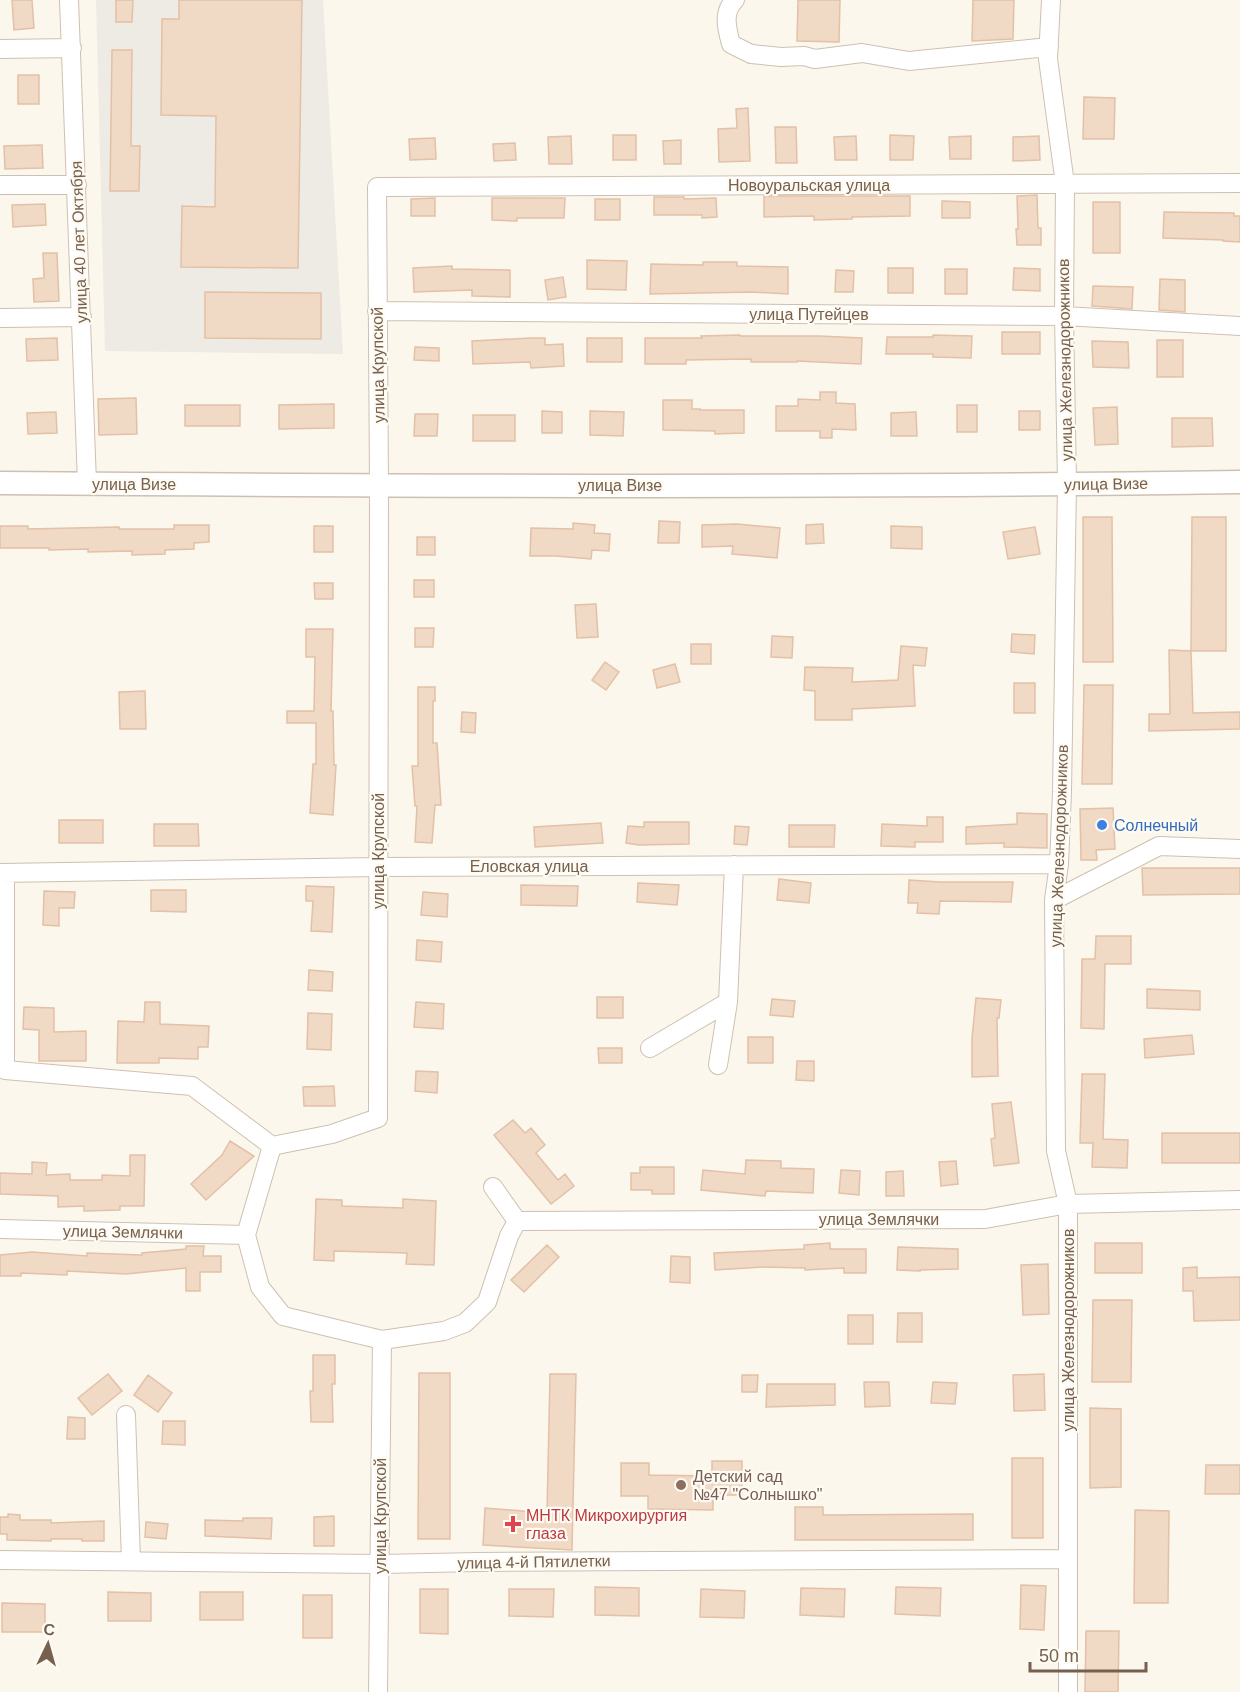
<svg xmlns="http://www.w3.org/2000/svg" width="1240" height="1692" viewBox="0 0 1240 1692" font-family="Helvetica,sans-serif">
<rect width="100%" height="100%" fill="#fcf7ec"/>
<path fill="#eeeae4" d="M96,0H323L343,354L105,351Z"/>
<path fill="#f0d9c5" stroke="#e2c1a6" stroke-width="1.5" d="M12,0H32L34,28L14,30Z
M116,0H133L132,22H116Z
M179,0H302L298,268L181,267L182,206L215,207L216,116L161,115L162,19H179Z
M798,0H840L839,42L797,41Z
M973,0H1014L1013,39L972,41Z
M112,50H132L131,146H140L139,191H110Z
M18,75H39V104H18Z
M1084,97L1115,98L1114,139H1083Z
M748,108L750,161L719,162L718,129L737,128L736,109Z
M775,127H796L797,163H776Z
M613,135H636V160H613Z
M890,135L914,136L913,160H890Z
M571,136L572,164H549L548,137Z
M856,136L857,160H835L834,137Z
M971,136V159H950L949,137Z
M1039,136L1040,160L1013,161V137Z
M435,138L436,159L410,160L409,139Z
M681,140V164H664L663,141Z
M515,143L516,160L494,161L493,144Z
M42,145L43,168L5,169L4,146Z
M1037,195L1038,228H1041V245H1017L1016,229H1018L1017,196Z
M764,196H910V216L852,217V219L814,220V216L764,217Z
M654,197H684V199L716,198L717,217L702,218V215H654Z
M435,198V216H411V199Z
M492,198H565L564,218H517V221L492,220Z
M595,199H620V220H595Z
M942,201L970,202V218H942Z
M1093,202H1120V253H1093Z
M45,204L46,225L13,227L12,205Z
M1164,212L1234,213V216H1240V242L1223,241V240L1163,238Z
M43,253H57L59,301L34,302L33,279L44,278Z
M587,260L627,261L626,290L587,289Z
M703,262H737V266L788,267V294L752,292L650,294L651,264L703,265Z
M452,266V269L510,270V297L472,296V290L414,292L413,268Z
M888,268H913V293H888Z
M1014,268L1040,269V291L1013,290Z
M945,269H967V294H945Z
M836,270L854,271L853,292H835Z
M563,277L566,297L548,300L545,280Z
M1160,279L1185,280V312L1159,310Z
M1093,286L1133,287L1132,309L1092,306Z
M205,292L321,293V339L205,338Z
M1002,332H1040V354H1002Z
M740,335V336H819L862,338L861,364L797,361V362H751V359L686,360V364H645V338H702L701,336Z
M933,335L972,336L971,358L933,357V354H886L887,337H933Z
M57,338L58,360L27,361L26,339Z
M530,338H545V345L563,344L564,366L531,368L530,362L473,364L472,341Z
M587,338H622V362H587Z
M1157,340H1183V377H1157Z
M1092,341L1128,342L1129,368L1093,367Z
M415,347L439,348V361L414,360Z
M820,392H836V403L855,404L856,430L832,429V438H820V431H776V406H798V399L820,400Z
M136,398L137,434L99,435L98,399Z
M663,400H692V409H700V410H744V433L715,434V431L663,430Z
M334,404V428L279,429V405Z
M185,405H240V426H185Z
M957,405H977V432H957Z
M1117,407L1118,444L1095,445L1093,408Z
M542,411L562,412V433H542Z
M590,411L624,412L623,436L590,435Z
M1019,411H1040V430H1019Z
M56,412L57,433L28,434L27,413Z
M916,412L917,436H891V413Z
M415,414H438L437,436H414Z
M473,415H515V441H473Z
M1172,418H1212L1213,446L1172,447Z
M1083,517H1112L1113,662H1083Z
M1192,517H1226V651H1191Z
M659,521L680,522L679,543H658Z
M573,523L595,525L594,533L610,534L609,551L592,550L591,559L556,556H530L531,528L573,529Z
M737,524L780,528L777,558L732,554L733,546L702,547V525Z
M823,524L824,543L806,544V525Z
M174,525H209V542L194,543V549L165,550V554L132,555V551L88,552V549L49,550V548H0V526H28V529L119,527V529H174Z
M314,526H333V552H314Z
M891,526L922,527V549L891,548Z
M1035,527L1040,554L1008,559L1003,532Z
M417,537H435V555H417Z
M414,580H434V597H414Z
M314,583H333V599H315Z
M596,604L598,637L577,638L575,605Z
M415,628H434L433,647H415Z
M306,629H333L331,711H333L334,765H336L333,815L310,813L313,764H316V723H287V711H314L315,657H306Z
M1012,634L1035,635L1034,654L1011,652Z
M772,636L793,637L792,658L771,657Z
M691,644H711V664H691Z
M901,646L927,648L925,666L913,665L915,706L852,709V720H815V691L804,690L805,667L853,668L852,682L898,680Z
M1169,650L1191,651L1193,713L1240,712V729L1149,731V714H1170Z
M605,662L619,672L606,690L592,680Z
M675,664L680,682L657,688L653,670Z
M1014,683H1035V713H1014Z
M1084,685H1113L1112,784H1082Z
M418,687H435V701H433V743H437L441,805H435L432,843L415,842L417,806H415L412,766H418Z
M145,691L146,729H120L119,692Z
M462,712L476,713L475,733L461,732Z
M1113,808L1115,849L1096,850L1097,860H1081L1080,809Z
M1017,813L1047,814V848L1004,847V843L966,844V827L1017,824Z
M927,817H943V842H915V847L881,846L882,824L927,826Z
M59,820H103V843H59Z
M644,822H689V844L639,845L626,843L628,826L644,827Z
M601,823L603,843L535,847L534,827Z
M154,824H198L199,846H154Z
M789,825H835L834,847H789Z
M735,826L749,827L747,845L734,844Z
M1142,868H1240V894L1143,895Z
M779,879L811,883L809,903L777,900Z
M909,880L940,882H1013L1011,902L940,901L939,914L917,913L918,903H908Z
M638,883L679,885L677,905L637,902Z
M521,885L578,886L577,906L521,905Z
M306,886L334,887L332,932L311,931L313,901H306Z
M151,890H186V912L151,911Z
M44,891L75,892L74,908H59V926L43,925Z
M423,892L448,894L447,917L421,915Z
M1096,936H1131V964H1105L1104,1029L1081,1028L1082,959H1095Z
M417,940L442,942L441,962L416,960Z
M309,970L333,972L332,991L308,990Z
M1147,989L1200,991V1010L1147,1008Z
M597,997H623V1018H597Z
M976,998L1001,1000L999,1018H997L998,1076L972,1077V1038Z
M772,999L795,1001L793,1017L770,1015Z
M145,1002H160V1024L209,1026L208,1047H198V1059L159,1058V1063H117L118,1021L144,1022Z
M416,1002L444,1004L443,1029L414,1027Z
M24,1007L54,1008V1032L86,1031V1061H39V1030L23,1029Z
M308,1013L332,1014L331,1050L307,1049Z
M1192,1035L1194,1054L1145,1058L1144,1039Z
M748,1037H773V1063H748Z
M598,1048H622V1063H599Z
M797,1061H814V1081L796,1080Z
M416,1071L438,1072L437,1093L415,1091Z
M1082,1074H1105L1103,1139L1128,1140L1127,1168L1092,1167L1093,1143H1080Z
M334,1086L335,1106H304L303,1087Z
M1011,1102L1019,1163L994,1166L991,1139L995,1138L992,1104Z
M513,1120L525,1133L531,1128L545,1145L536,1153L558,1180L565,1174L574,1186L551,1204L494,1135Z
M1162,1133H1240V1163H1162Z
M230,1141L254,1156L206,1200L191,1184L222,1155Z
M130,1155H145L144,1206H120V1210L84,1211V1206L58,1207V1196L0,1194V1173L32,1174V1162L47,1163L46,1175L70,1174V1180H102V1175L130,1176Z
M746,1160L781,1161V1168L814,1169L813,1193L766,1191L765,1196L701,1190L703,1170L745,1174Z
M956,1161L958,1184L941,1186L939,1162Z
M640,1167H674V1194H652V1190H631V1173H640Z
M841,1170L860,1171L859,1195L839,1193Z
M903,1171L904,1196H886V1172Z
M316,1199L342,1200V1206L403,1208V1199L436,1201L434,1265L406,1264L407,1253L334,1251V1261L314,1260Z
M830,1243V1249H866V1273H844V1268L805,1270V1268L763,1267L715,1270L714,1253L804,1249V1245Z
M1095,1243H1142V1273H1095Z
M547,1245L559,1257L524,1292L511,1280Z
M186,1246H204L203,1256H221V1272H200V1291H186V1268L126,1274L67,1271V1275L21,1273V1276H0V1255L32,1252L87,1256V1253L142,1255V1253L186,1249Z
M898,1247L958,1249V1269L920,1270V1271L897,1270Z
M671,1256L690,1257V1283L670,1282Z
M1048,1264L1049,1314L1023,1315L1021,1265Z
M1197,1267V1278L1240,1277V1320L1194,1321L1193,1291H1183V1268Z
M1093,1300H1132L1131,1382H1092Z
M898,1313H922V1342H897Z
M848,1315H873V1344H848Z
M313,1355H335V1384H332L333,1422H311L310,1391H313Z
M419,1373H450V1539H418Z
M108,1374L122,1391L92,1415L78,1398Z
M550,1374H576L572,1550L483,1545L485,1508L547,1513Z
M1044,1374L1045,1410L1014,1411L1013,1375Z
M148,1375L172,1393L158,1412L134,1395Z
M742,1375H758L757,1392H742Z
M864,1382H889L890,1406L865,1407Z
M933,1382L957,1383L955,1404L931,1403Z
M767,1384H835V1405L766,1407Z
M1090,1408L1121,1409V1487L1090,1488Z
M68,1417L85,1418V1439H67Z
M163,1421H185V1445L162,1444Z
M1012,1458H1043V1538H1012Z
M712,1461H742V1495H713V1510L648,1509V1496H621V1463H649V1475L712,1476Z
M1206,1465H1240V1494H1205Z
M795,1507H823V1515L973,1514V1540H795Z
M1135,1510L1169,1511L1168,1603H1134Z
M8,1514L20,1515V1520H51V1523L104,1521V1541H82V1539H51V1541L7,1540V1534H0V1517H8Z
M334,1516V1546H314V1517Z
M243,1518H272L271,1539L205,1536V1520L243,1521Z
M146,1522L168,1524L166,1539L145,1537Z
M1021,1585L1046,1586L1044,1630L1020,1629Z
M595,1587L639,1588V1616L595,1615Z
M896,1587L941,1588L940,1616L895,1614Z
M801,1588L845,1589L844,1617L800,1615Z
M420,1589H448V1634L420,1633Z
M509,1589H554L553,1617L509,1616Z
M701,1589L745,1591L744,1618L700,1617Z
M108,1592L151,1593V1621H108Z
M200,1592H243V1620H200Z
M303,1595H332V1638H303Z
M2,1603L45,1604V1632H2Z
M1086,1631H1119L1118,1692H1085Z"/>
<g fill="none" stroke-linecap="round" stroke-linejoin="round">
<g stroke="#cec0b1" stroke-width="20">
<path id="minor" d="M69,0L87,483
M735,0C722,12 727,29 731,44L751,54L781,57L804,56L815,59L862,53L909,61L1049,47
M1051,0L1048,59L1065,184L1064,316L1067,484L1062,792L1059,864L1054,900L1056,1151L1068,1204V1692
M0,49L72,48
M0,185H77
M377,311L1064,316L1240,326
M0,318L82,317
M0,873L378,867L1059,864
M5,873V1070L192,1086L272,1146
M1054,900L1159,846L1240,849
M650,1048L728,1002L734,865
M718,1065L728,1002
M493,1187L517,1221L509,1236L487,1302L465,1323L444,1331L382,1340L283,1316L260,1287L246,1235L272,1146L332,1134L378,1118L379,486L377,187L1240,183
M517,1221L985,1219L1068,1204L1240,1200
M0,1229L246,1235
M126,1415L131,1561
M0,1560L380,1564L478,1562L1067,1559
M378,1692L382,1340"/>
</g>
<g stroke="#cec0b1" stroke-width="25">
<path id="tertiary" d="M0,483C413,486 827,488 1240,482"/>
</g>
<use href="#minor" stroke="#fff" stroke-width="18"/>
<use href="#tertiary" stroke="#fff" stroke-width="22"/>
</g>
<circle fill="#3f7fe0" stroke="#fefbf3" stroke-width="2" cx="1102" cy="825" r="6"/>
<circle fill="#8d6e63" stroke="#fefbf3" stroke-width="2" cx="681" cy="1485" r="6"/>
<path fill="#e0444e" stroke="#fefbf3" stroke-width="2" d="M510 1515h6v6h6v6h-6v6h-6v-6h-6v-6h6z"/>
<g text-anchor="middle" dominant-baseline="central" stroke-width="4.5" stroke-linejoin="round" paint-order="stroke">
<g font-size="16" fill="#77604f" stroke="#fefbf3">
<text x="809" y="185">Новоуральская улица</text>
<text transform="translate(79 242) rotate(-92)">улица 40 лет Октября</text>
<text x="809" y="314">улица Путейцев</text>
<text transform="translate(1065 360) rotate(-91)">улица Железнодорожников</text>
<text transform="translate(378 365) rotate(-91)">улица Крупской</text>
<text x="134" y="484">улица Визе</text>
<text transform="translate(1106 484) rotate(-1)">улица Визе</text>
<text x="620" y="485">улица Визе</text>
<text transform="translate(1059 846) rotate(-88)">улица Железнодорожников</text>
<text transform="translate(378 851) rotate(-90)">улица Крупской</text>
<text x="529" y="866">Еловская улица</text>
<text x="879" y="1219">улица Землячки</text>
<text transform="translate(123 1232) rotate(1)">улица Землячки</text>
<text transform="translate(1068 1330) rotate(-90)">улица Железнодорожников</text>
<text transform="translate(380 1516) rotate(-90)">улица Крупской</text>
<text transform="translate(534 1562) rotate(-1)">улица 4-й Пятилетки</text>
</g>
<g font-size="16" fill="#366cbe" stroke="#fefbf3" text-anchor="start">
<text x="1114" y="825">Солнечный</text>
</g>
<g font-size="16" fill="#785e54" stroke="#fefbf3" text-anchor="start">
<text x="693" y="1476">Детский сад<tspan x="693" dy="18">№47 "Солнышко"</tspan></text>
</g>
<g font-size="16" fill="#be3a42" stroke="#fefbf3" text-anchor="start">
<text x="526" y="1515">МНТК Микрохирургия<tspan x="526" dy="18">глаза</tspan></text>
</g>
</g>
<g transform="translate(48 1644) rotate(5)" stroke="#fefbf3" stroke-width="4.5" paint-order="stroke">
<path d="M0-4.5L10 22L0 15L-10 22Z" fill="#77604f"/>
<text y="-9" font-size="16" font-weight="bold" text-anchor="middle" fill="#77604f">С</text>
</g>
<path d="M1030 1662v9h116v-9" fill="none" stroke="#77604f" stroke-width="3"/>
<text x="1039" y="1662" font-size="18" fill="#77604f" stroke="#fefbf3" stroke-width="4.5" paint-order="stroke">50 m</text>
</svg>
